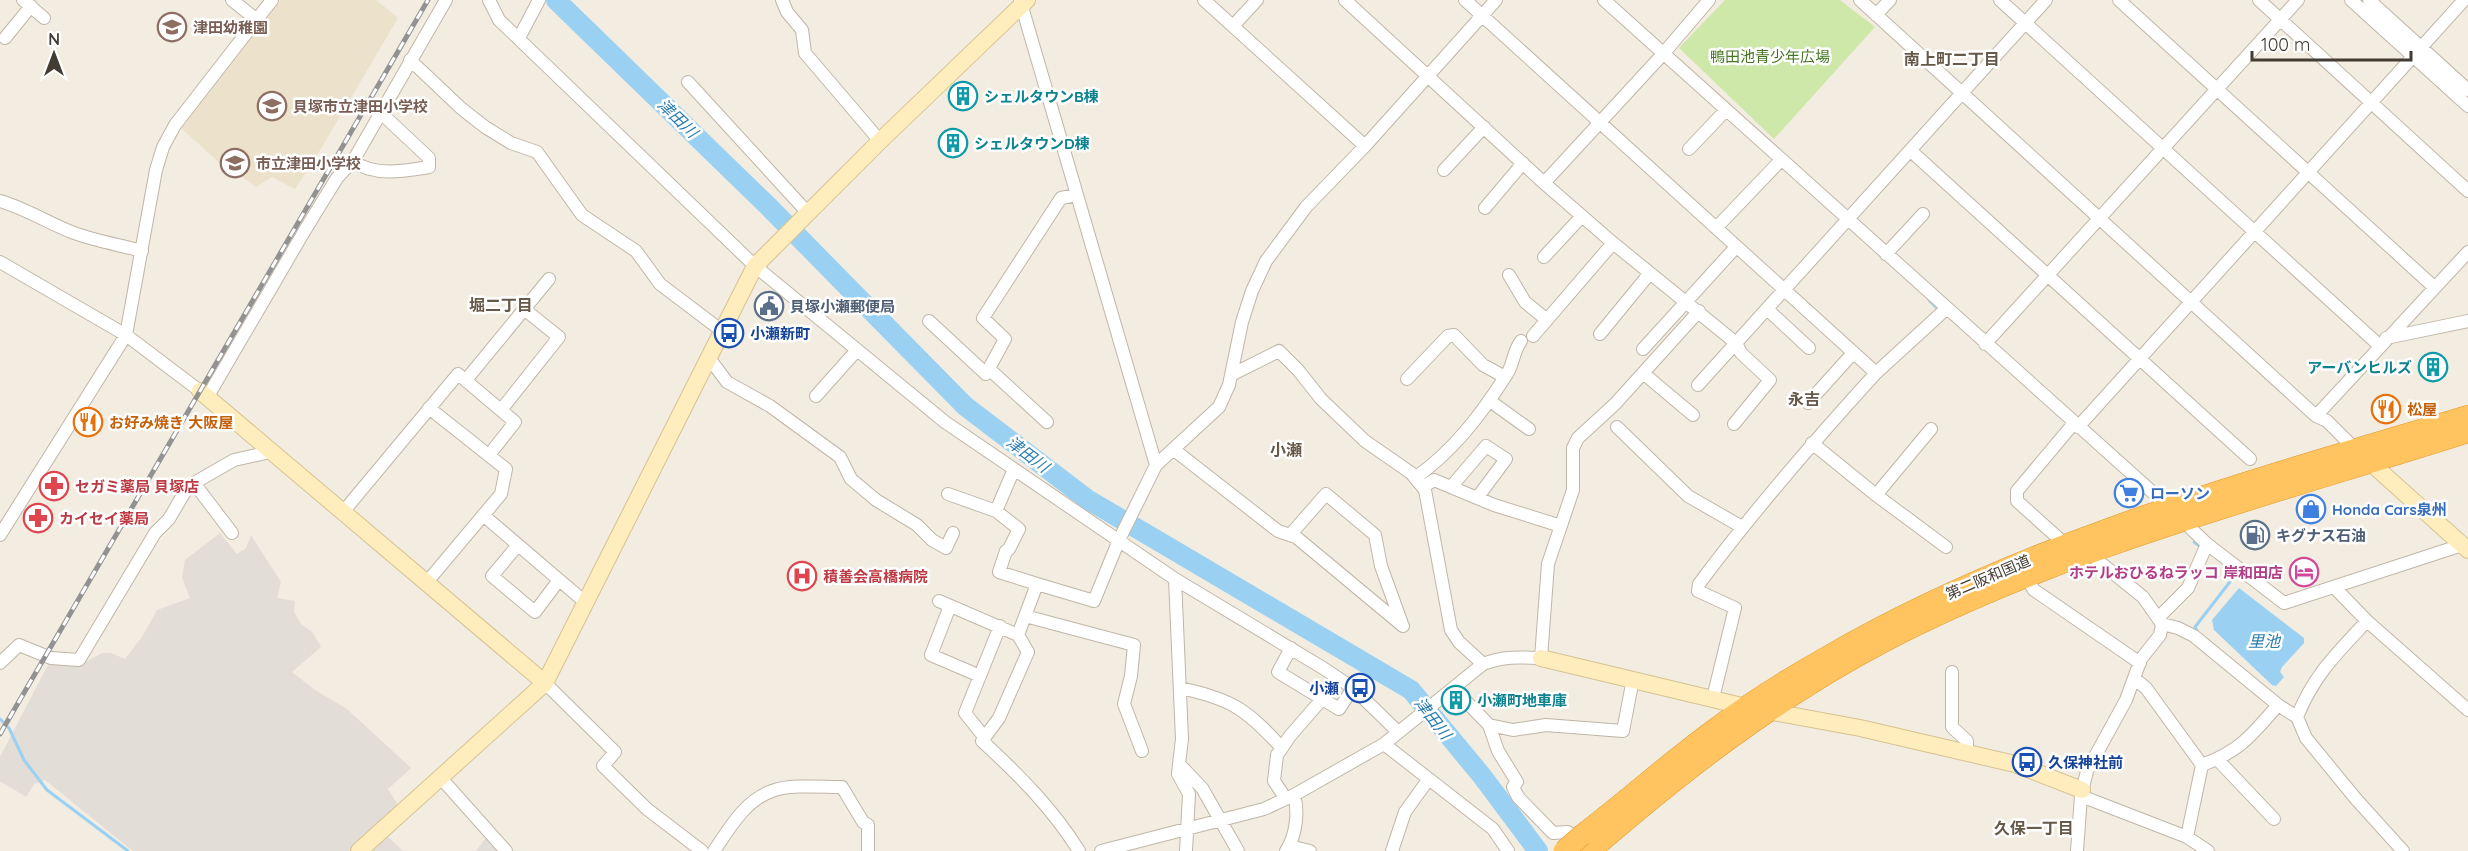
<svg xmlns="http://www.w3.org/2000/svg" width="2468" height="851" viewBox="0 0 2468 851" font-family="Quicksand,'Noto Sans JP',sans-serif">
<rect width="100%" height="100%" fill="#f2ece1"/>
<path fill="#e3ddd7" d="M220,533L237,554L246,548L251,535L281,582L277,598L295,601L294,612L301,624L312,632L321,647L292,672L315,690L347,709L411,768L388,789L398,805L350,851H133L45,780L34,784L26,797L0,781V757L51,659L88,661L102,653H111L125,659L142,637L157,610L190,598L182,578L185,560Z
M488,835L502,851H476Z
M387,836L403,851H371Z"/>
<path fill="#ece1ca" d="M281,0H376L398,18L322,147L295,189L272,177L256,187L241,176L232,174L181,128Z"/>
<path fill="#cde8a8" d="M1725,0H1840L1875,27L1774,139L1679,48Z"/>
<path fill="#9ad1f2" d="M2239,588L2304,638V643L2282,667L2280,672L2284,677L2276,686L2272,685L2214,630L2212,620Z"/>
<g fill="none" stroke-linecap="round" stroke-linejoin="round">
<path stroke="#9ad1f2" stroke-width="3" d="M2360,0L2367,6
M1929,300L1939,310
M2194,542L2201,547
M2197,631L2195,627L2236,574L2224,565
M0,719L9,728L24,760L47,790L128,851"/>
<path stroke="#9ad1f2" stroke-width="20" d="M556,0L767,205L965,406L1087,499L1411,690L1482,776L1538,851"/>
<g stroke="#c0b6a7" stroke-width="14">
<path id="street" d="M23,0L44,18
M232,0L257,20
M489,0L499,20L755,266L945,422L1175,579L1323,668L1353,688L1398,732
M782,0L787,12L802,30L805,53L880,141
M1204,0L1365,146
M1345,0L1544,183L1613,243L1736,343L1741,353L1770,380L1734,424
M1465,0L1876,373L1947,308
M1604,0L2170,508
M1860,0L2316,416L2327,421L2355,449
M2000,0L2380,346
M2119,0L2434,287
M2259,0L2468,191
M2351,0L2468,106
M2369,0L2468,90
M1876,15L1890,0
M1233,26L1257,0
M5,38L31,6
M519,38L539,0
M410,60L462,109L485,127L511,143L537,152L582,215L636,251L660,284L722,331
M688,82L808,213
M1689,149L1726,110
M1911,151L2250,459
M353,161C374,177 405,171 429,167V158L381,113
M1444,170L1484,127
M1544,183L1663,54L1709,0
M0,201C27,209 48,223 74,233C96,241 120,245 142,251
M1485,208L1523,163
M1716,228L1781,160
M1886,254L1923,214
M1544,257L1582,216
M0,262L126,335L200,391
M1509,275L1525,302L1547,320
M1767,309L1809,348
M929,321L986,374L1005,339L983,318L1061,198L1077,195
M1600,334L1650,273
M1533,336L1613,243
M2386,338L2468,321
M1985,344L2298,0
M1643,349L1736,247
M709,358L727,382L770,406L840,457L851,479L876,500L917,525L932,540L946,548L953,533
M989,369L1047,422
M1643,373L1693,415
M1231,375L1279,351L1298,370L1321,399L1365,441L1411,473L1425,490L1451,630L1459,642L1483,664
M1505,377C1514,366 1512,353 1521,341
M1407,379L1448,336L1454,335L1483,365L1505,377C1480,416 1453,451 1415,478
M466,380L549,279
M1698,385L2046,0
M208,396L305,230L337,178L353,161L446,0
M816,396L857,350
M1490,401L1529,429
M1808,403L1853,353
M501,410L559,337L524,309
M2316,416L2468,252
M1617,427L1688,496L1742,527
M2078,427L2464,0
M1812,443L1876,495L1946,547
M1173,449L1278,531L1296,537L1403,626
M1156,465L1219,407L1229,385L1242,322L1252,291L1266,261L1306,207L1365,146L1496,0
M194,483L232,533
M1423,487L1434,480L1494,505L1561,526
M1451,487L1486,446L1506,459L1477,498
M948,494L996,511L1019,529L1009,549L1006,551L999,572L1037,584
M1876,495L1931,429
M996,511L1014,469
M343,512L458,374L515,422L489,455
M483,515L585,602
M2182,520L2207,544L2284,603L2462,545
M0,535L126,335L156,170L163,147L175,125L272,0
M1290,535L1326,494L1375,535L1381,566L1402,624
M518,545L492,576L535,612L559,580
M2067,546L2017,501V491L2074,423
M2026,577L2034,590L2140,663
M1175,579L1182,739L1179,764L1202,788L1238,851
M427,582L501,494L506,469L429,408
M2334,587L2367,621L2468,710
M939,601L1018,635L1028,652L999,718L982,741C1019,775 1053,809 1079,851
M950,606L931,655L980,676
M1025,616L1134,645L1131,676L1124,704L1142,751
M2159,617L2188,588L2207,544
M2162,624L2178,628L2194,636L2278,705L2297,717L2306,738L2356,799L2403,851
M1018,635L1037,584L1094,601L1119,540L1156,465L1020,0
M1291,648L1278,672L1339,709L1353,688
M0,663L19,645L51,658L79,660L155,533L169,519L186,490L194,483L234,460L270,452
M1952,672V727L1967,741V753
M2135,679L2146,688L2202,765
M545,683L615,752L603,766L647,809L702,851
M1180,688C1232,699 1246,709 1282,748
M1453,688L1489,725L1498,751L1517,782L1513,787L1518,797L1553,833L1568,832L1579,843
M1713,698L1735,608L1698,591L1699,584C1754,510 1814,441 1876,373
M2297,717C2314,675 2336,654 2367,621
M1489,725L1513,730L1546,725L1623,731L1633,679
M985,738L965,713L1000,626
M1384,744L1493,829L1508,851
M2217,759L2274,819
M1179,764L1178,774L1189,794L1186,851
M440,777L506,851
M2081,796L2187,837L2208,851
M1286,799L1274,781L1277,755L1290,736L1322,699
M2187,837L2202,765C2240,751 2252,735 2278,705
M1289,846L1310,851
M714,851C729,829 745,800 772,791C790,784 822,787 842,787L863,822L868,825V851
M1101,851L1264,809L1294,795L1384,744L1483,664C1503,656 1520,657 1541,658L1548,564L1573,490V448L1578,438L1615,404L1699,311
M1286,851C1296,836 1299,812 1294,795
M1392,851L1405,812L1428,780
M2077,851L2081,796L2087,771L2126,700L2141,659L2160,635L2162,624L2143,597L2087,552"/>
</g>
<g stroke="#d7c291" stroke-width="18">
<path id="secondary" d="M200,391L545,683
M2362,455L2468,550
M1541,658L1746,707L1860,728L2015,764L2082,790
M359,851L545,683L755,266L880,141L1027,0"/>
</g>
<g stroke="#e2992b" stroke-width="22">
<path id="highway" d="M1582,835C1628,800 1671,761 1718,727C1752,701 1790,678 1827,657C2025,542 2250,481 2468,416
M1590,851C1680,773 1776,698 1883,642C2067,546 2271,495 2468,432"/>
</g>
<use href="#street" stroke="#fff" stroke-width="12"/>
<use href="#secondary" stroke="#ffedbe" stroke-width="16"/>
<use href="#highway" stroke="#ffc45f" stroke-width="21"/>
<g stroke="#929292" stroke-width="5">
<path id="rail" d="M0,734L428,0"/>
</g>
<use href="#rail" stroke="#fff" stroke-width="3" stroke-dasharray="9" stroke-linecap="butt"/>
<g stroke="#e2992b" stroke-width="22" stroke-linecap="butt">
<path id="highway-bridge" d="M1564,851L1582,835"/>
</g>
<use href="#highway-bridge" stroke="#ffc45f" stroke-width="21"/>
</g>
<defs>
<g id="school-ring" transform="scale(1.5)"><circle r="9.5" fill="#fff" stroke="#8d6e63" stroke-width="1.5"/><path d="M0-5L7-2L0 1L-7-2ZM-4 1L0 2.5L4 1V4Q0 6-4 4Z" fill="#8d6e63"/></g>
<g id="building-ring" transform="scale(1.5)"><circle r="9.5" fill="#fff" stroke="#0f9aa8" stroke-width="1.5"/><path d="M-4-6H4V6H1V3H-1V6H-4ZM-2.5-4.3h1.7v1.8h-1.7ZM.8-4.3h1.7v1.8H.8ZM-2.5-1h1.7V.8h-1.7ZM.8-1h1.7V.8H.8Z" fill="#0f9aa8"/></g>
<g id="university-ring" transform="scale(1.5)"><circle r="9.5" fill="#fff" stroke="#8d6e63" stroke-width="1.5"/><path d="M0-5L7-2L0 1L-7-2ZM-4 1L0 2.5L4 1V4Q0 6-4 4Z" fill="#8d6e63"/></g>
<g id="civic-ring" transform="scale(1.5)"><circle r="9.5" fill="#fff" stroke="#5c6f8a" stroke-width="1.5"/><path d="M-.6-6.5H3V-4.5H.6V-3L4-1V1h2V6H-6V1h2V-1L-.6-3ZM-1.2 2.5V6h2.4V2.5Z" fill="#5c6f8a"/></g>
<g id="bus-ring" transform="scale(1.5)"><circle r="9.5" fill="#fff" stroke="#1a4fb4" stroke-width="1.5"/><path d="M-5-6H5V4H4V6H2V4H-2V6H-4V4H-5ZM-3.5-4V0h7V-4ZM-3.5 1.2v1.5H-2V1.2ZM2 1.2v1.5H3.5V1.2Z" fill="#1a4fb4"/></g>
<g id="restaurant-ring" transform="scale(1.5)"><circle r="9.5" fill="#fff" stroke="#e8710a" stroke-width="1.5"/><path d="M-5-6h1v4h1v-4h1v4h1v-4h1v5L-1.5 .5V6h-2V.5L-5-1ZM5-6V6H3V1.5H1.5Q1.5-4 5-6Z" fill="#e8710a"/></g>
<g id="pharmacy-ring" transform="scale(1.5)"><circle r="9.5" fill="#fff" stroke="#e0444e" stroke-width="1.5"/><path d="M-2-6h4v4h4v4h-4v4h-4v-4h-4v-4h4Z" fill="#e0444e"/></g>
<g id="supermarket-ring" transform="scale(1.5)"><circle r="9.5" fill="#fff" stroke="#3f7fe0" stroke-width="1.5"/><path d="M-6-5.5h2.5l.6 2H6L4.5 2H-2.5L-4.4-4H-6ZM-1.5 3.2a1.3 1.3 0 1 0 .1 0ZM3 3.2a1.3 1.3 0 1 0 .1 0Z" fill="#3f7fe0"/></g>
<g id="shop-ring" transform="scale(1.5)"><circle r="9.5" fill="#fff" stroke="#3f7fe0" stroke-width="1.5"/><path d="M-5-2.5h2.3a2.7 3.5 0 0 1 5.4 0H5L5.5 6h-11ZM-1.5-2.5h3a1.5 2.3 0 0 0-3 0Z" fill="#3f7fe0"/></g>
<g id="fuel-ring" transform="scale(1.5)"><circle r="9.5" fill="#fff" stroke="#5c6f8a" stroke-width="1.5"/><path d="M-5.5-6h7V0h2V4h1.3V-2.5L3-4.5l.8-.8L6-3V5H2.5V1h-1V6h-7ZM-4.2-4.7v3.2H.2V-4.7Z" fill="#5c6f8a"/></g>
<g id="hotel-ring" transform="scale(1.5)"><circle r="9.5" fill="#fff" stroke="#d1479c" stroke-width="1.5"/><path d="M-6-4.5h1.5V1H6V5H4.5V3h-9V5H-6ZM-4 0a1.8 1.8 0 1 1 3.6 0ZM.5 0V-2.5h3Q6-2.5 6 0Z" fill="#d1479c"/></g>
<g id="hospital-ring" transform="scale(1.5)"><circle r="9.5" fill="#fff" stroke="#e0444e" stroke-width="1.5"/><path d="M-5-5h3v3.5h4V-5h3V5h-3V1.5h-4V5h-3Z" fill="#e0444e"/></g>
</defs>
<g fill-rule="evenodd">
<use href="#school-ring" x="172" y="27"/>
<use href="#building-ring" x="963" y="96"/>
<use href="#university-ring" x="272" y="106"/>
<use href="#building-ring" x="953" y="143"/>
<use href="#school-ring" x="235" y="163"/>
<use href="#civic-ring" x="769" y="306"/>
<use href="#bus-ring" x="729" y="333"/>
<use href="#building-ring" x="2433" y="367"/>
<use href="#restaurant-ring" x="2386" y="409"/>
<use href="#restaurant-ring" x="88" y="422"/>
<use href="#pharmacy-ring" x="54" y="486"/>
<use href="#supermarket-ring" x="2129" y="493"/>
<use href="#shop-ring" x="2311" y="509"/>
<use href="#pharmacy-ring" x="38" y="518"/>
<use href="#fuel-ring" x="2255" y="535"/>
<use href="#hotel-ring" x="2304" y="572"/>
<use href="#hospital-ring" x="802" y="576"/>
<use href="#bus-ring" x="1360" y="688"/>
<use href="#building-ring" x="1456" y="700"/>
<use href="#bus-ring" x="2027" y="762"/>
</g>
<g text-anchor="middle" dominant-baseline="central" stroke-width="5" stroke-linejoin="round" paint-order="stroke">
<g font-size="15" font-weight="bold" fill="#785e54" stroke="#fff" text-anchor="start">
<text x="193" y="27">津田幼稚園</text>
<text x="293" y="106">貝塚市立津田小学校</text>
<text x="256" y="163">市立津田小学校</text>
</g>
<g font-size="15" fill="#467624" stroke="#fff">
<text x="1770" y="56">鴨田池青少年広場</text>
</g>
<g font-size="15" font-weight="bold" fill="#0d838f" stroke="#fff" text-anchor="start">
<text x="984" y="96">シェルタウンB棟</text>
<text x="974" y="143">シェルタウンD棟</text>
<text x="2412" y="367" text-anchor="end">アーバンヒルズ</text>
<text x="1477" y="700">小瀬町地車庫</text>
</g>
<g font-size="15" font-weight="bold" fill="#4e5e75" stroke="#fff" text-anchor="start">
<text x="790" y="306">貝塚小瀬郵便局</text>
<text x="2276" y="535">キグナス石油</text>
</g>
<g font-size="15" font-weight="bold" fill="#164399" stroke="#fff" text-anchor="start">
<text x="750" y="333">小瀬新町</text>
<text x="1339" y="688" text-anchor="end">小瀬</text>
<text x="2048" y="762">久保神社前</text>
</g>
<g font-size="15" font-weight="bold" fill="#c56008" stroke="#fff" text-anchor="start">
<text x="2407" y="409">松屋</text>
<text x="109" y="422">お好み焼き 大阪屋</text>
</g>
<g font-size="15" font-weight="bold" fill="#be3a42" stroke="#fff" text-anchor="start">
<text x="75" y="486">セガミ薬局 貝塚店</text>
<text x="59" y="518">カイセイ薬局</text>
<text x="823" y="576">積善会高橋病院</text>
</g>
<g font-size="15" font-weight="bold" fill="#366cbe" stroke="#fff" text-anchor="start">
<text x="2150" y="493">ローソン</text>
<text x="2332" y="509">Honda Cars泉州</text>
</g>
<g font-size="15" font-weight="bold" fill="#b23c85" stroke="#fff" text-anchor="end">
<text x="2283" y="572">ホテルおひるねラッコ 岸和田店</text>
</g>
<g font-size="15" fill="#433c32" stroke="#fff">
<text transform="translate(1988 577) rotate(-23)">第二阪和国道</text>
</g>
<g font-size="16" font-weight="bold" fill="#665949" stroke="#fff">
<text x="1952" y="59">南上町二丁目</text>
<text x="501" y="305">堀二丁目</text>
<text x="1804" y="399">永吉</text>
<text x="1286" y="450">小瀬</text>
<text x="2034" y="828">久保一丁目</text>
</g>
<g font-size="16" font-style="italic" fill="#297cb1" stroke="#fff">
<text transform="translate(678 118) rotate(44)">津田川</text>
<text transform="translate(1028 454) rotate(37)">津田川</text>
<text x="2264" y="641">里池</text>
<text transform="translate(1433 718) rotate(52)">津田川</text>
</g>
</g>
<g transform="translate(54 54)" stroke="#ffffff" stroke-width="4.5" paint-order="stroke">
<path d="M0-4.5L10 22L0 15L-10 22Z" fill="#433c32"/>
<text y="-9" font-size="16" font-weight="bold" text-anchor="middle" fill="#433c32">N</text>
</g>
<path d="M2252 51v9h159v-9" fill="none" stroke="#433c32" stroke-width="3"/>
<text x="2261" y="51" font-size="18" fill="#433c32" stroke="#ffffff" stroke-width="4.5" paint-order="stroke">100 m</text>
</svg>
